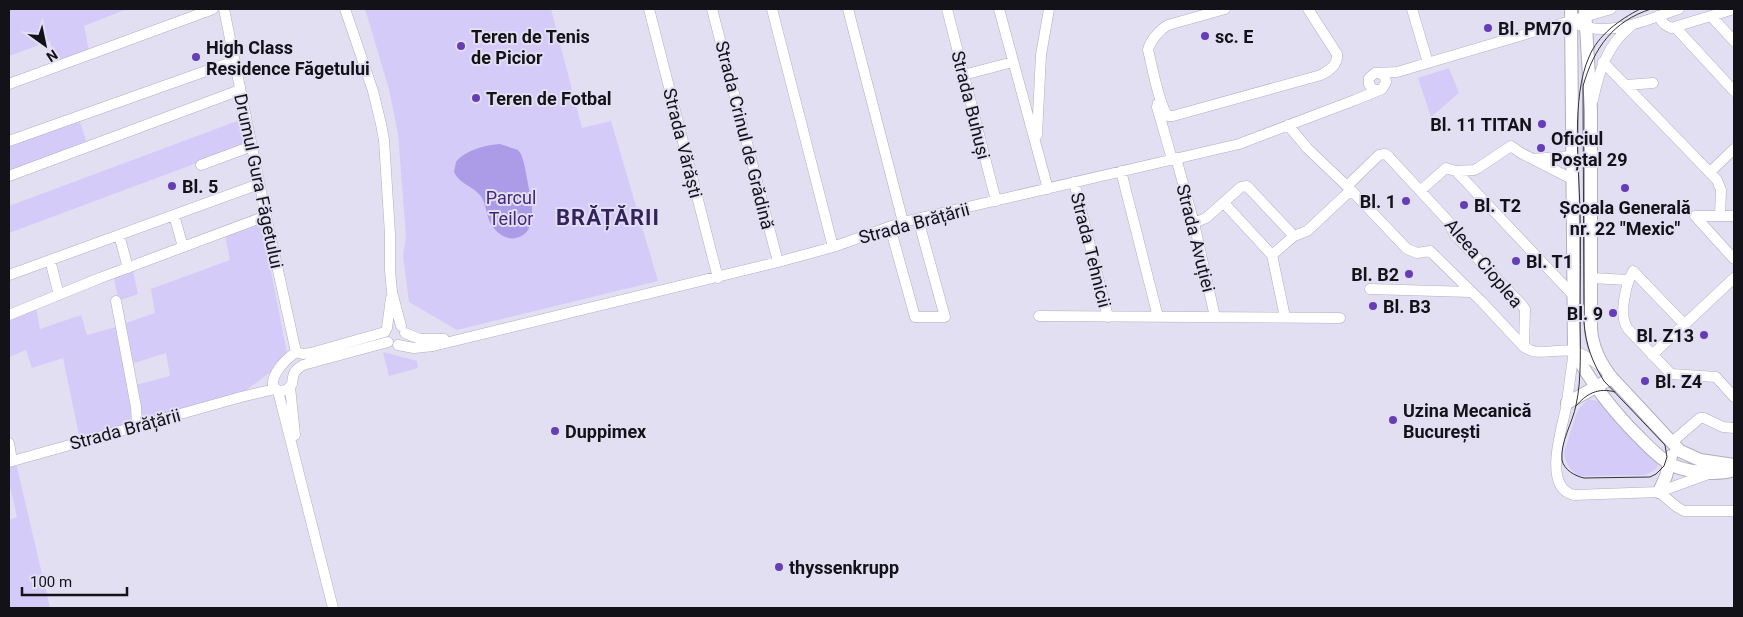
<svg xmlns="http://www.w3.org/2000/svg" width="1743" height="617" viewBox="0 0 1743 617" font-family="Roboto,sans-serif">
<rect width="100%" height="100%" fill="#e2dff2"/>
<path fill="#d4cbf9" d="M9,9H127L84,26L89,51L56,64L50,41L9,56Z
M365,9H551L582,128L611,121L658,281L457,330L409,302L403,256L406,236L398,134L389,89Z
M1449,68L1459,93L1431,117L1418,78Z
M79,119L87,143L9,172V144Z
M240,120L245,145L9,233V206Z
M261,220L287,353L272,371L242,393L80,440L63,358L32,368L26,350L9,357V317L36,307L40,329L81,315L87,335L116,327L128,387L170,376L166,353L131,364L114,278L133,271L138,294L121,300L126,323L155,313L151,289L230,260L225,235Z
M383,352L417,361L418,368L389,376Z
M1589,399L1601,402L1659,463L1656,469L1646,475L1579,476C1570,470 1565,463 1564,452L1577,412L1580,407Z
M9,457L16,463L50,608H9V520L17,517L9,482Z"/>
<path fill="#ac9ce7" d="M500,144L518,150L521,154C525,164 526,174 528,184C531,201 540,232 516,238C507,240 498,234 493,227C486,218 487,207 482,198C476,187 460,185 454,172L456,162C465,150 486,145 500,144Z"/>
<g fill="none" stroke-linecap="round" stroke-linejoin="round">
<g stroke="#b1aec0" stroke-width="11">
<path id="minor" d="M224,9L266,216L296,352
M345,9L373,91L381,124L384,140L390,234V270L392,292L401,326
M649,9L718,278
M712,9L778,262
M772,9L833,247
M848,9L903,222
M947,9L996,201
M999,9L1048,189
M1225,9L1168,25C1159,30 1150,41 1148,50C1152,65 1159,106 1168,116H1173L1321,75C1330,70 1338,65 1337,54L1308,9
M1412,9L1428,63
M1658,16L1664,24L1671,28L1734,9
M1711,16L1734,41
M1579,25C1612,37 1648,19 1679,9
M1675,27L1734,91
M1603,62L1717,180L1721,190L1720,216
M963,75L1013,62
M9,84L213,9
M1626,85L1653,83
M1377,90L1372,89L1369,84V78L1375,73L1397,72L1611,9
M1593,100C1599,71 1607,45 1631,26
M1158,103L1157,107L1172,159
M1288,125L1307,148L1351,190L1407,249L1417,253L1430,251L1482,302L1524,347C1538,357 1557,348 1573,351C1584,353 1595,363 1604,368
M1037,135L1041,55L1049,9
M9,141L234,61
M1176,158L1194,223L1215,317
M1533,159L1571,156
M201,165L252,146
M1121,171L1158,317
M1456,171L1474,170L1478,168L1511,146L1521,153L1572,179
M1710,172L1734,149
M9,176L240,90
M1074,182L1108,317
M1347,186L1379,155L1385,154L1388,156L1449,222L1454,234L1522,305L1525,309L1524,347
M1420,191L1446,168L1456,171L1573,295
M1224,203L1272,255L1285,317
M174,215L183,247
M1695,216L1734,259
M1695,216H1734
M1194,223L1206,218L1241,187L1247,186L1294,236
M890,227L915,317H945L918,219
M119,235L128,268
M1272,255L1294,236L1307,231L1351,190
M50,260L59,295
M9,275L259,184
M1591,278L1628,280
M1370,289L1470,292
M116,301L136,407L137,426
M9,315L100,278L266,216
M1039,316L1340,318
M1684,324L1633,271C1626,284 1618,316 1628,329L1671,374L1716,377L1734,397
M387,328L391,298
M385,332L311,353L303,354L296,352C286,359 271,374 273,386L278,391L287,390L292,384C293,374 294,370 303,365L388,342
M405,333L420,339H444
M398,345L414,348L433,346L778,262L833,247L903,222L1239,144L1355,100L1382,89L1386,82L1385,77L1381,74
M1574,351C1571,370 1569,389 1566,408C1562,428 1542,488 1574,495L1659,492L1711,473
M1652,355L1734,278
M290,387L295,435
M278,391L333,608
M1672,442L1700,418H1704L1723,427L1734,428
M9,443L12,461
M9,462L241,397L275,389
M1659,492L1677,507L1684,511H1734"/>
</g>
<g stroke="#b1aec0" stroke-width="14">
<path id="major" d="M1571,9L1574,351C1591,383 1612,410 1638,436C1647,445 1656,455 1667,462C1681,472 1718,476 1734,470
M1585,9L1591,111V328C1592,348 1600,363 1612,378L1680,451L1700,460L1734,465
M1567,403L1612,378
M1659,492L1666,476L1671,456"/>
</g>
<use href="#minor" stroke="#fff" stroke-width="10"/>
<use href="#major" stroke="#fff" stroke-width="12"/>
<path stroke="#33323a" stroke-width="1" d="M1640,9C1619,20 1598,35 1589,57C1571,97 1579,167 1580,211C1581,247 1580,282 1580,318C1580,344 1582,379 1576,405C1573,422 1560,442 1562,460C1564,470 1575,476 1584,478L1650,477L1656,474L1664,466L1667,457L1665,445L1604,381C1592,362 1586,345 1584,323L1583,86C1594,48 1613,21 1651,9
M1576,406C1586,394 1598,387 1615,392"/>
</g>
<g fill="#653eb6" stroke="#e2dff2" stroke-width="2">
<circle cx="1488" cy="28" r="5"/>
<circle cx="1205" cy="36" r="5"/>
<circle cx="461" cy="46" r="5"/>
<circle cx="196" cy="57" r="5"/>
<circle cx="476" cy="98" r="5"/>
<circle cx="1542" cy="124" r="5"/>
<circle cx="1541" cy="148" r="5"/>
<circle cx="172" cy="186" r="5"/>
<circle cx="1625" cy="188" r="5"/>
<circle cx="1406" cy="201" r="5"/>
<circle cx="1464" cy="205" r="5"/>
<circle cx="1516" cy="261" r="5"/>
<circle cx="1409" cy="274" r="5"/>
<circle cx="1373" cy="306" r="5"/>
<circle cx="1613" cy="313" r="5"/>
<circle cx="1704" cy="335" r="5"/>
<circle cx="1645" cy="381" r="5"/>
<circle cx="1393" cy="420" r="5"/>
<circle cx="555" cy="431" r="5"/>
<circle cx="779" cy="567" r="5"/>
</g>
<g text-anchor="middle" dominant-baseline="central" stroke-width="4" stroke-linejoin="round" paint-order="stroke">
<g font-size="18" font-weight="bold" fill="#131218" stroke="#e2dff2" text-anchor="start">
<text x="1498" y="28">Bl. PM70</text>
<text x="471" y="36">Teren de Tenis<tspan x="471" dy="21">de Picior</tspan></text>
<text x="1215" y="36">sc. E</text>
<text x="206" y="47">High Class<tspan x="206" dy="21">Residence Făgetului</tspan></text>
<text x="486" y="98">Teren de Fotbal</text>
<text x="1532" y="124" text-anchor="end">Bl. 11 TITAN</text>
<text x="1551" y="138">Oficiul<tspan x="1551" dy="21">Poștal 29</tspan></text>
<text x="182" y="186">Bl. 5</text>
<text x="1396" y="201" text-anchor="end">Bl. 1</text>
<text x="1474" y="205">Bl. T2</text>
<text x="1625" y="207" text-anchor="middle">Școala Generală<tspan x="1625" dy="21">nr. 22 "Mexic"</tspan></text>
<text x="1526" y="261">Bl. T1</text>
<text x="1399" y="274" text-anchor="end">Bl. B2</text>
<text x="1383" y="306">Bl. B3</text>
<text x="1603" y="313" text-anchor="end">Bl. 9</text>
<text x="1694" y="335" text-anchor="end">Bl. Z13</text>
<text x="1655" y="381">Bl. Z4</text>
<text x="1403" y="410">Uzina Mecanică<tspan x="1403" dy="21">București</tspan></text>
<text x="565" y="431">Duppimex</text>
<text x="789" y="567">thyssenkrupp</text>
</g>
<g font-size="18" fill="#131218" stroke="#e2dff2">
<text transform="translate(971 105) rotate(76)">Strada Buhuși</text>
<text transform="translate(745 135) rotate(76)">Strada Crinul de Grădină</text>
<text transform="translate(683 143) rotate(76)">Strada Vărăști</text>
<text transform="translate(259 181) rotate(78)">Drumul Gura Făgetului</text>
<text transform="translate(914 223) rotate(-15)">Strada Brățării</text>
<text transform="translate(1196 238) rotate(76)">Strada Avuției</text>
<text transform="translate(1091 250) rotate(76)">Strada Tehnicii</text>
<text transform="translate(1484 263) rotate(50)">Aleea Cioplea</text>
<text transform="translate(125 429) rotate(-15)">Strada Brățării</text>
</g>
<g font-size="18" fill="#44277d" stroke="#e2dff2">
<text x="511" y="197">Parcul<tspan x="511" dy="21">Teilor</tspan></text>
</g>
<g font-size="22" font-weight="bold" letter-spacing="1" fill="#34225c" stroke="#e2dff2">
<text x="608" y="217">BRĂȚĂRII</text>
</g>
</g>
<rect width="1743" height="617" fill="none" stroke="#131218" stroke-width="20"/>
<g transform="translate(45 45) rotate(147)" stroke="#e2dff2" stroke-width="4" paint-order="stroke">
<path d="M0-4L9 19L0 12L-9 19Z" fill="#131218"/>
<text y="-8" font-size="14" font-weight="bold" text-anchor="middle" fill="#131218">N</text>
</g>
<path d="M22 587v8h105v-8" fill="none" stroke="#131218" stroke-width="2.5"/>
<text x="30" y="587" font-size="15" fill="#131218" stroke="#e2dff2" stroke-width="4" paint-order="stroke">100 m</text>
</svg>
